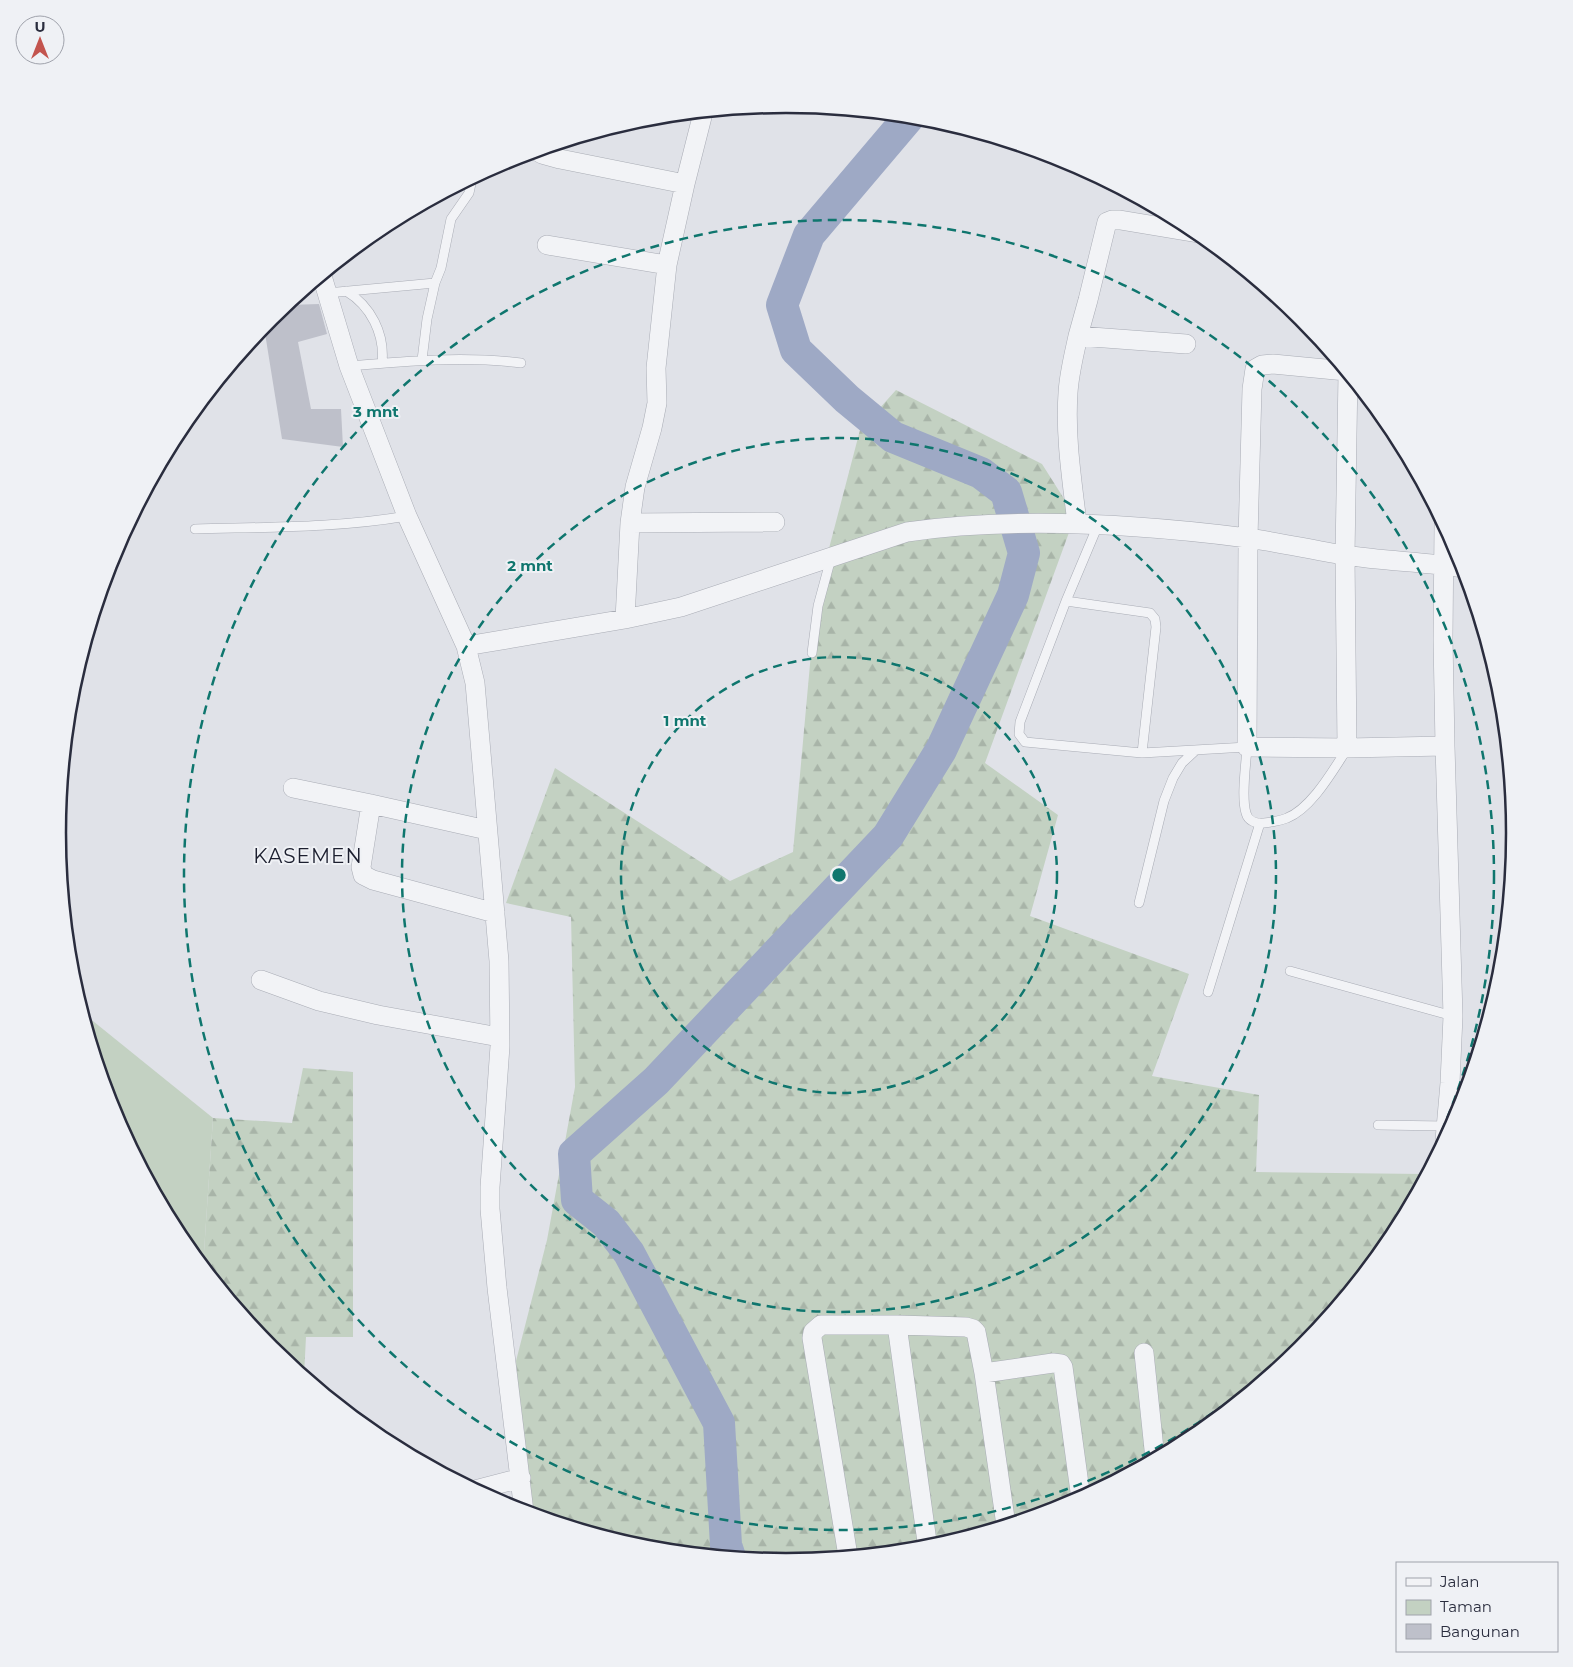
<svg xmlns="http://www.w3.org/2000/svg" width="1573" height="1667" viewBox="0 0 1573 1667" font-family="Montserrat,sans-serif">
<defs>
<pattern id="forest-firs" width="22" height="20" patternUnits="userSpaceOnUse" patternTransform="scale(1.25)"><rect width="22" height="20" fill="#c3d1c2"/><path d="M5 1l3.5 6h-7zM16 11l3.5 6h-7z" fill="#a8b4a8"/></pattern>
</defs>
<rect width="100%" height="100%" fill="#e0e2e8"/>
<path fill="#c3d1c2" d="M83,1013L213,1118L203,1267L180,1238L113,1112Z"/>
<path fill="url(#forest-firs)" d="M896,390L1042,464L1075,516L985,763L1058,815L1030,916L1189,974L1152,1076L1259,1095L1256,1172L1424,1174V1181L1392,1239L1302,1349L1191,1440L1065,1507L928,1549L786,1562L644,1548L526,1513L516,1361L547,1240L575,1087L571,917L506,903L555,768L730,881L793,852L816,598L860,430Z
M303,1068L353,1072V1337H306L304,1376L271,1349L203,1267L213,1118L292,1123Z"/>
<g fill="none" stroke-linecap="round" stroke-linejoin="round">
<path stroke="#9ea9c5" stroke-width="32" d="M730,1557L726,1545L719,1423L629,1253L606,1223L577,1200L574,1154L656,1081L888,836L941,750L1013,595L1024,553L1006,492L981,473L893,437L847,399L796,350L782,305L809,235L909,117"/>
</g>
<path fill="#bec0ca" d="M319,304L327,334L298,342L311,409H341L343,447L282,439L264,327L271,318L287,305Z"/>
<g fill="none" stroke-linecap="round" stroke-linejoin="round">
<g stroke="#a9acb5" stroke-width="10">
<path id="service" d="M346,291C371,306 385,334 382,363
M327,293L435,283L441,268L451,219L469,193L472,179
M422,360L427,319L435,283
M349,366C407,361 464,356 521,363
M1098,525L1066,601L1020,722L1019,734L1025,742L1142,753L1247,747C1246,765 1241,797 1246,813C1248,821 1256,824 1264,823C1272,822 1280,821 1287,818C1312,808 1333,770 1347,749
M195,529C266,527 338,528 407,516
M1066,601L1150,613L1155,619L1156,627L1142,753
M812,653L818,606L831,558
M1139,903L1164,801L1173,778L1182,763L1196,750
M1290,971L1453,1016
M1208,992L1260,823
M1378,1125L1446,1126"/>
</g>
<g stroke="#a9acb5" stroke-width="20">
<path id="minor" d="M537,151L542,154L560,159L685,184
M547,245L667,265
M322,276L349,366L407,516L466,646L475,683L499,961L500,1046L490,1187V1209L497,1288L524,1512
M1186,344L1078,336L1088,300L1107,222L1112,220H1120L1198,233
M1346,371L1273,364L1262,365L1255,369L1252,389L1248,538L1247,747L1347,748L1445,746
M630,523L775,522
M1077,523C1072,480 1065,437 1068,393C1069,374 1074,355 1078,336
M1444,525L1443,639L1445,746L1453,1016L1450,1083L1445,1140
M625,619L630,523L635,487L652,428L657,403L656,368L667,265L685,184L703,113
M466,646L625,619L681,607L907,532C1017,516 1137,524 1247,538C1279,542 1311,550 1344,555C1383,561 1424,562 1464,568
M1347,748L1345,555L1348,374
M293,788L371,804L487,830
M371,804L361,867L363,875L373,880L495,913
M261,980L319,1001L378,1015L499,1037
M1144,1353L1155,1459
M984,1373L1053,1363L1061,1364L1063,1367L1081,1499
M475,1490L521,1478
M928,1549L897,1325L966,1327L973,1329L976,1332L984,1373L1006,1525
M848,1556L812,1338L813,1332L821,1325H897"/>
</g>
<use href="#service" stroke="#f2f3f6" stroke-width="9"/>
<use href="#minor" stroke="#f2f3f6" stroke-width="19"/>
</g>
<g fill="none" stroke="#0f766e" stroke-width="2.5" stroke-dasharray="9 6">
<circle cx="839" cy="875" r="218"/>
<circle cx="839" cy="875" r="437"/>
<circle cx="839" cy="875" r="655"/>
</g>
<g text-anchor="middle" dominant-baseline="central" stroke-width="4" stroke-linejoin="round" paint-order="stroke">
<g font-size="20" letter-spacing="1" fill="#1c1f2f" stroke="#eff1f5">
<text x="308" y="856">KASEMEN</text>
</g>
</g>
<path d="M0 0H1573V1667H0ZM66 833a720 720 0 1 1 1440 0a720 720 0 1 1-1440 0Z" fill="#eff1f5" fill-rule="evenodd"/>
<path fill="none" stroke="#2a2d3e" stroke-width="2.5" d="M66 833a720 720 0 1 1 1440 0a720 720 0 1 1-1440 0Z"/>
<circle cx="839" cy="875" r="8" fill="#0f766e" stroke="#eff1f5" stroke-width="2.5"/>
<g font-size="15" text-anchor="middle" font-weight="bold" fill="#0f766e" stroke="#eff1f5" stroke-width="4" stroke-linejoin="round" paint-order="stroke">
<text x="376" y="417">3 mnt</text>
<text x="530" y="571">2 mnt</text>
<text x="685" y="726">1 mnt</text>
</g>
<rect x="1396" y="1562" width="162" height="90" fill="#eff1f5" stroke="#a0a3ac"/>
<rect x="1406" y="1578" width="25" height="8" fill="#f2f3f6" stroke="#a0a3ac"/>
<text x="1440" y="1587" font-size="15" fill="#2a2d3e">Jalan</text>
<rect x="1406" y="1600" width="25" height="15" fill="#c3d1c2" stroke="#a0a3ac"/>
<text x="1440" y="1612" font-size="15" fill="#2a2d3e">Taman</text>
<rect x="1406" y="1624" width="25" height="15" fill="#bec0ca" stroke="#a0a3ac"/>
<text x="1440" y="1637" font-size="15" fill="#2a2d3e">Bangunan</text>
<g transform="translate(40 40)"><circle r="24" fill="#eff1f5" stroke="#a0a3ac"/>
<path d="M0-4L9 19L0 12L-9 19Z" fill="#c3544e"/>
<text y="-8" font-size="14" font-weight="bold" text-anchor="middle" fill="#2a2d3e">U</text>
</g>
</svg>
